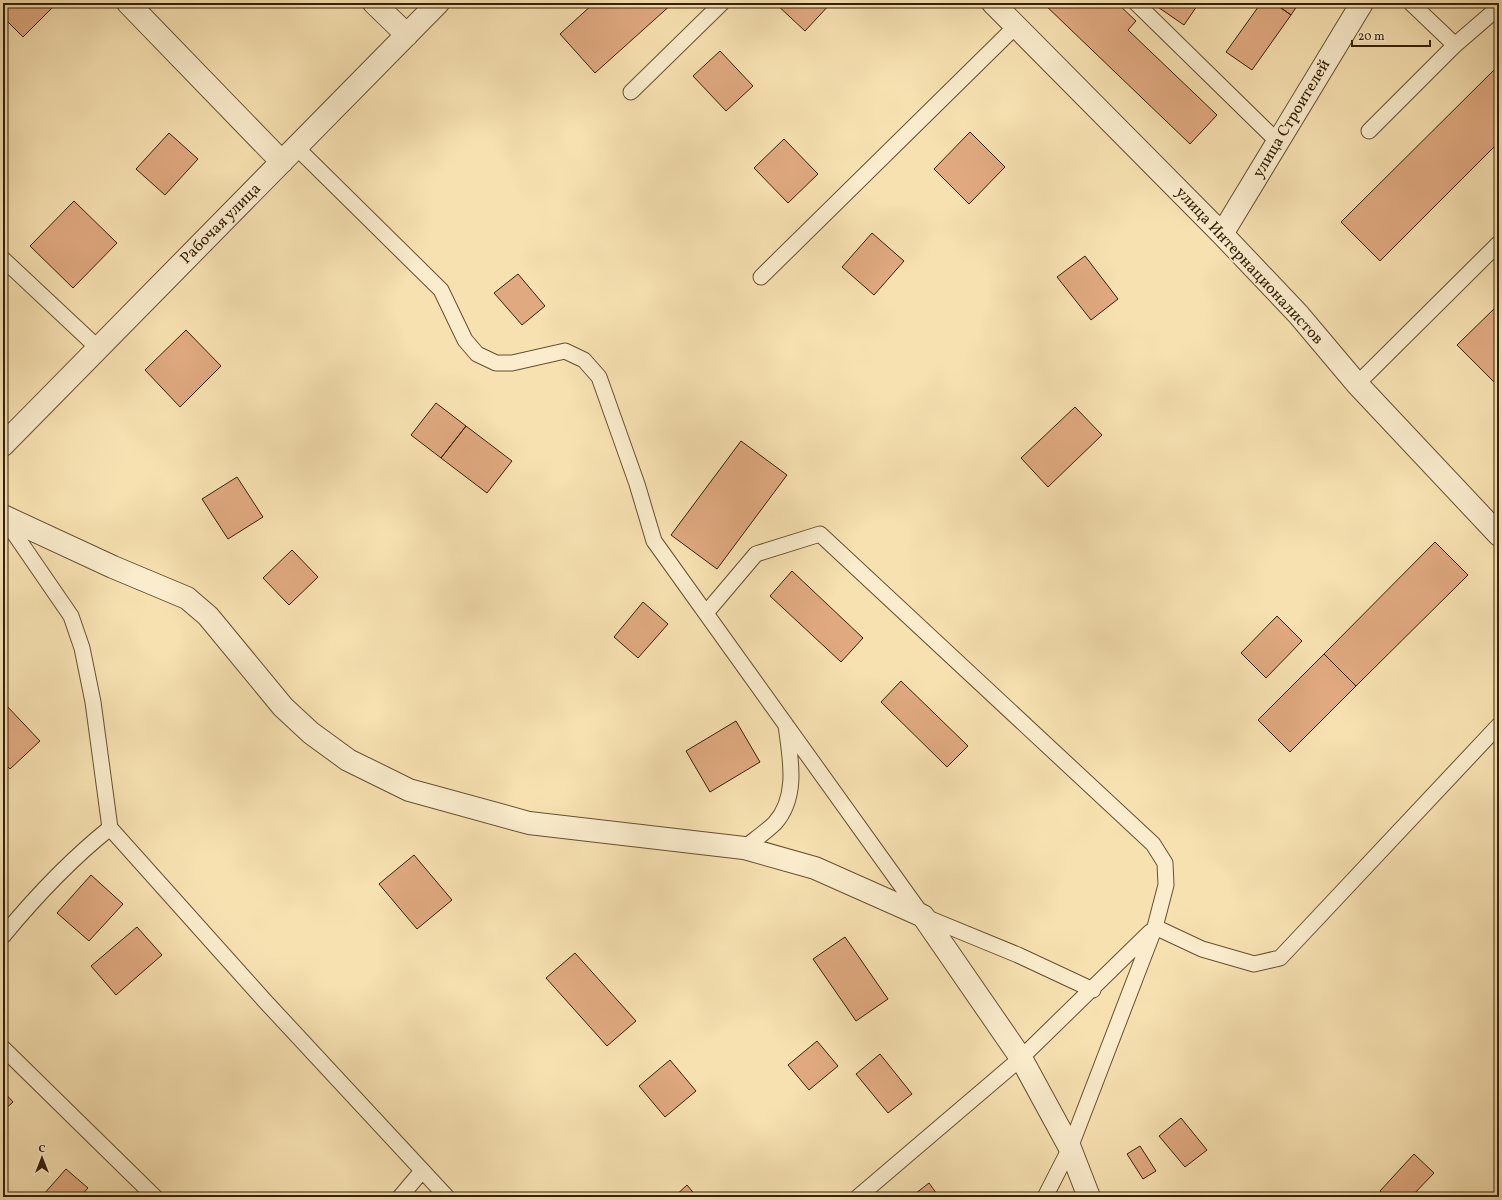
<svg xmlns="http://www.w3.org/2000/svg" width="1502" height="1200" viewBox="0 0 1502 1200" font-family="Vollkorn,serif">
<rect width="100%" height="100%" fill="#f7e1b1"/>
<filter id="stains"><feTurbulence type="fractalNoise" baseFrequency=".005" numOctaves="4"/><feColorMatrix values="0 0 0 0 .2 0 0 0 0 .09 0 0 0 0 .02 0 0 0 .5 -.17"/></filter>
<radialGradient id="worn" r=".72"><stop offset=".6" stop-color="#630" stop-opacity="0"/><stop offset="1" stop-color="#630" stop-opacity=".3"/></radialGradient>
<path fill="#e0a980" stroke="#352006" d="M3,3H57L23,37L3,17Z
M594,3H673L595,73L560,34Z
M775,3H831L805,31Z
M1043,3H1117L1136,21L1128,30L1217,115L1190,144Z
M1152,3H1199L1184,25Z
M1261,3H1274L1291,15L1252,70L1226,52Z
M1274,3H1299L1291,15Z
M720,51L753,86L726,111L693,76Z
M1499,65V142L1380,261L1341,222Z
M970,132L1005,167L969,204L934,169Z
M169,133L198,159L165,195L136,169Z
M784,139L818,174L788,203L754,168Z
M74,201L117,243L73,288L30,246Z
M872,233L904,261L874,295L842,267Z
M1085,256L1118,299L1091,320L1057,277Z
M518,274L545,306L522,325L494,293Z
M1499,304V381L1496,384L1457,345Z
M186,330L221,366L180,407L145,370Z
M436,403L466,426L441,458L411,435Z
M1075,407L1102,435L1048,487L1021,458Z
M466,426L512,461L487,493L441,458Z
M741,441L787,475L717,569L671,535Z
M237,477L263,517L228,539L202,499Z
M1435,542L1468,575L1356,686L1324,654Z
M292,550L318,577L289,605L263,578Z
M792,571L863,638L841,662L770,596Z
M643,602L668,624L638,658L614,637Z
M1277,616L1302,641L1266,678L1241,653Z
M1324,654L1356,686L1290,752L1258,720Z
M901,681L968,746L947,767L881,702Z
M5,704L40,741L10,769L3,762V705Z
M736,721L760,762L710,792L686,751Z
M414,855L452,900L417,929L379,884Z
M91,875L123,904L89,941L57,913Z
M137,927L162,955L116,995L91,966Z
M845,937L888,999L856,1021L813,959Z
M575,953L636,1021L607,1046L546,978Z
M817,1041L838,1066L809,1090L788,1065Z
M880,1054L912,1094L888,1113L856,1074Z
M670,1060L696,1091L665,1117L639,1086Z
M3,1091L13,1102L3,1111Z
M1181,1118L1207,1150L1185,1167L1159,1136Z
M1140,1146L1156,1171L1143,1179L1127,1154Z
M1414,1154L1434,1173L1411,1197H1387L1380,1191Z
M66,1169L88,1188L80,1197H46L43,1195Z
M929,1183L939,1197H911Z
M687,1185L697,1197H674Z"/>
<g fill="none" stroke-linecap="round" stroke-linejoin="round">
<g stroke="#665031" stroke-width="17">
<path id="lane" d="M1136,3L1278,142
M1411,3L1455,45
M631,92L722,3
M1369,131L1455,45L1499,7
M296,147L441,290L465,340L477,354L496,363H512L565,351L584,360L599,377L637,484L654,541L923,916L1018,955L1093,990
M3,259L98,348
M761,277L1016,26
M1357,384L1499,243
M3,517L71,616L82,648L93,702L110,828L264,1000L447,1197
M706,613L756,554L820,534L1153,844L1165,863L1166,885L1155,927L1070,1148L1045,1197
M744,848C754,840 766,832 775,823C799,796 790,757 786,725
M1155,927L1202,949L1254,964L1280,958L1499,725
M3,936C36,896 70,860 110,828
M3,1048L155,1197
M400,1197L422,1171
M858,1197L1021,1058L1150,932"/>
</g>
<g stroke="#665031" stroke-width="24">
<path id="street" d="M128,3L282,162
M374,3L407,35
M993,3L1222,234L1298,314L1357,384L1499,535
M1222,234L1362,3
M3,445L438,3
M3,516L113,567L187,598L208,616L283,707L311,733L348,760L409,790L529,823L744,848L815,868L923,916L1021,1058L1070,1148L1089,1197"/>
</g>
<use href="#lane" stroke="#faeccc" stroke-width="15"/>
<use href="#street" stroke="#faeccc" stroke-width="22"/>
</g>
<g text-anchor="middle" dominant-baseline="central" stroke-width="3" stroke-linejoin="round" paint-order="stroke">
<g font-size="16" fill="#352006" stroke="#faeccc">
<text transform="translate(1292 119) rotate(-59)">улица Строителей</text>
<text transform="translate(221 224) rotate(-45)">Рабочая улица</text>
<text transform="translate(1249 266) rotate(47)">улица Интернационалистов</text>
</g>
</g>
<rect width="1502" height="1200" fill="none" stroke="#f7e1b1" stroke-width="16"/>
<rect x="4" y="4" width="1494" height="1192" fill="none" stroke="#352006" stroke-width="2"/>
<rect x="8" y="8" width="1486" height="1184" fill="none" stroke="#352006"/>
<g transform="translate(42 1158)" stroke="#faeccc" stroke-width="3" paint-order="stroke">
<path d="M0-3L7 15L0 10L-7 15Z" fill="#352006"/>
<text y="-6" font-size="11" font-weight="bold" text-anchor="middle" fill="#352006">С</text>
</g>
<path d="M1352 40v6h78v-6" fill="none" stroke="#352006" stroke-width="2"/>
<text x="1358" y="40" font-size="12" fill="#352006" stroke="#faeccc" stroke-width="3" paint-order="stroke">20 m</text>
<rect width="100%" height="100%" filter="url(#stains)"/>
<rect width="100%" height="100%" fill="url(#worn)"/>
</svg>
